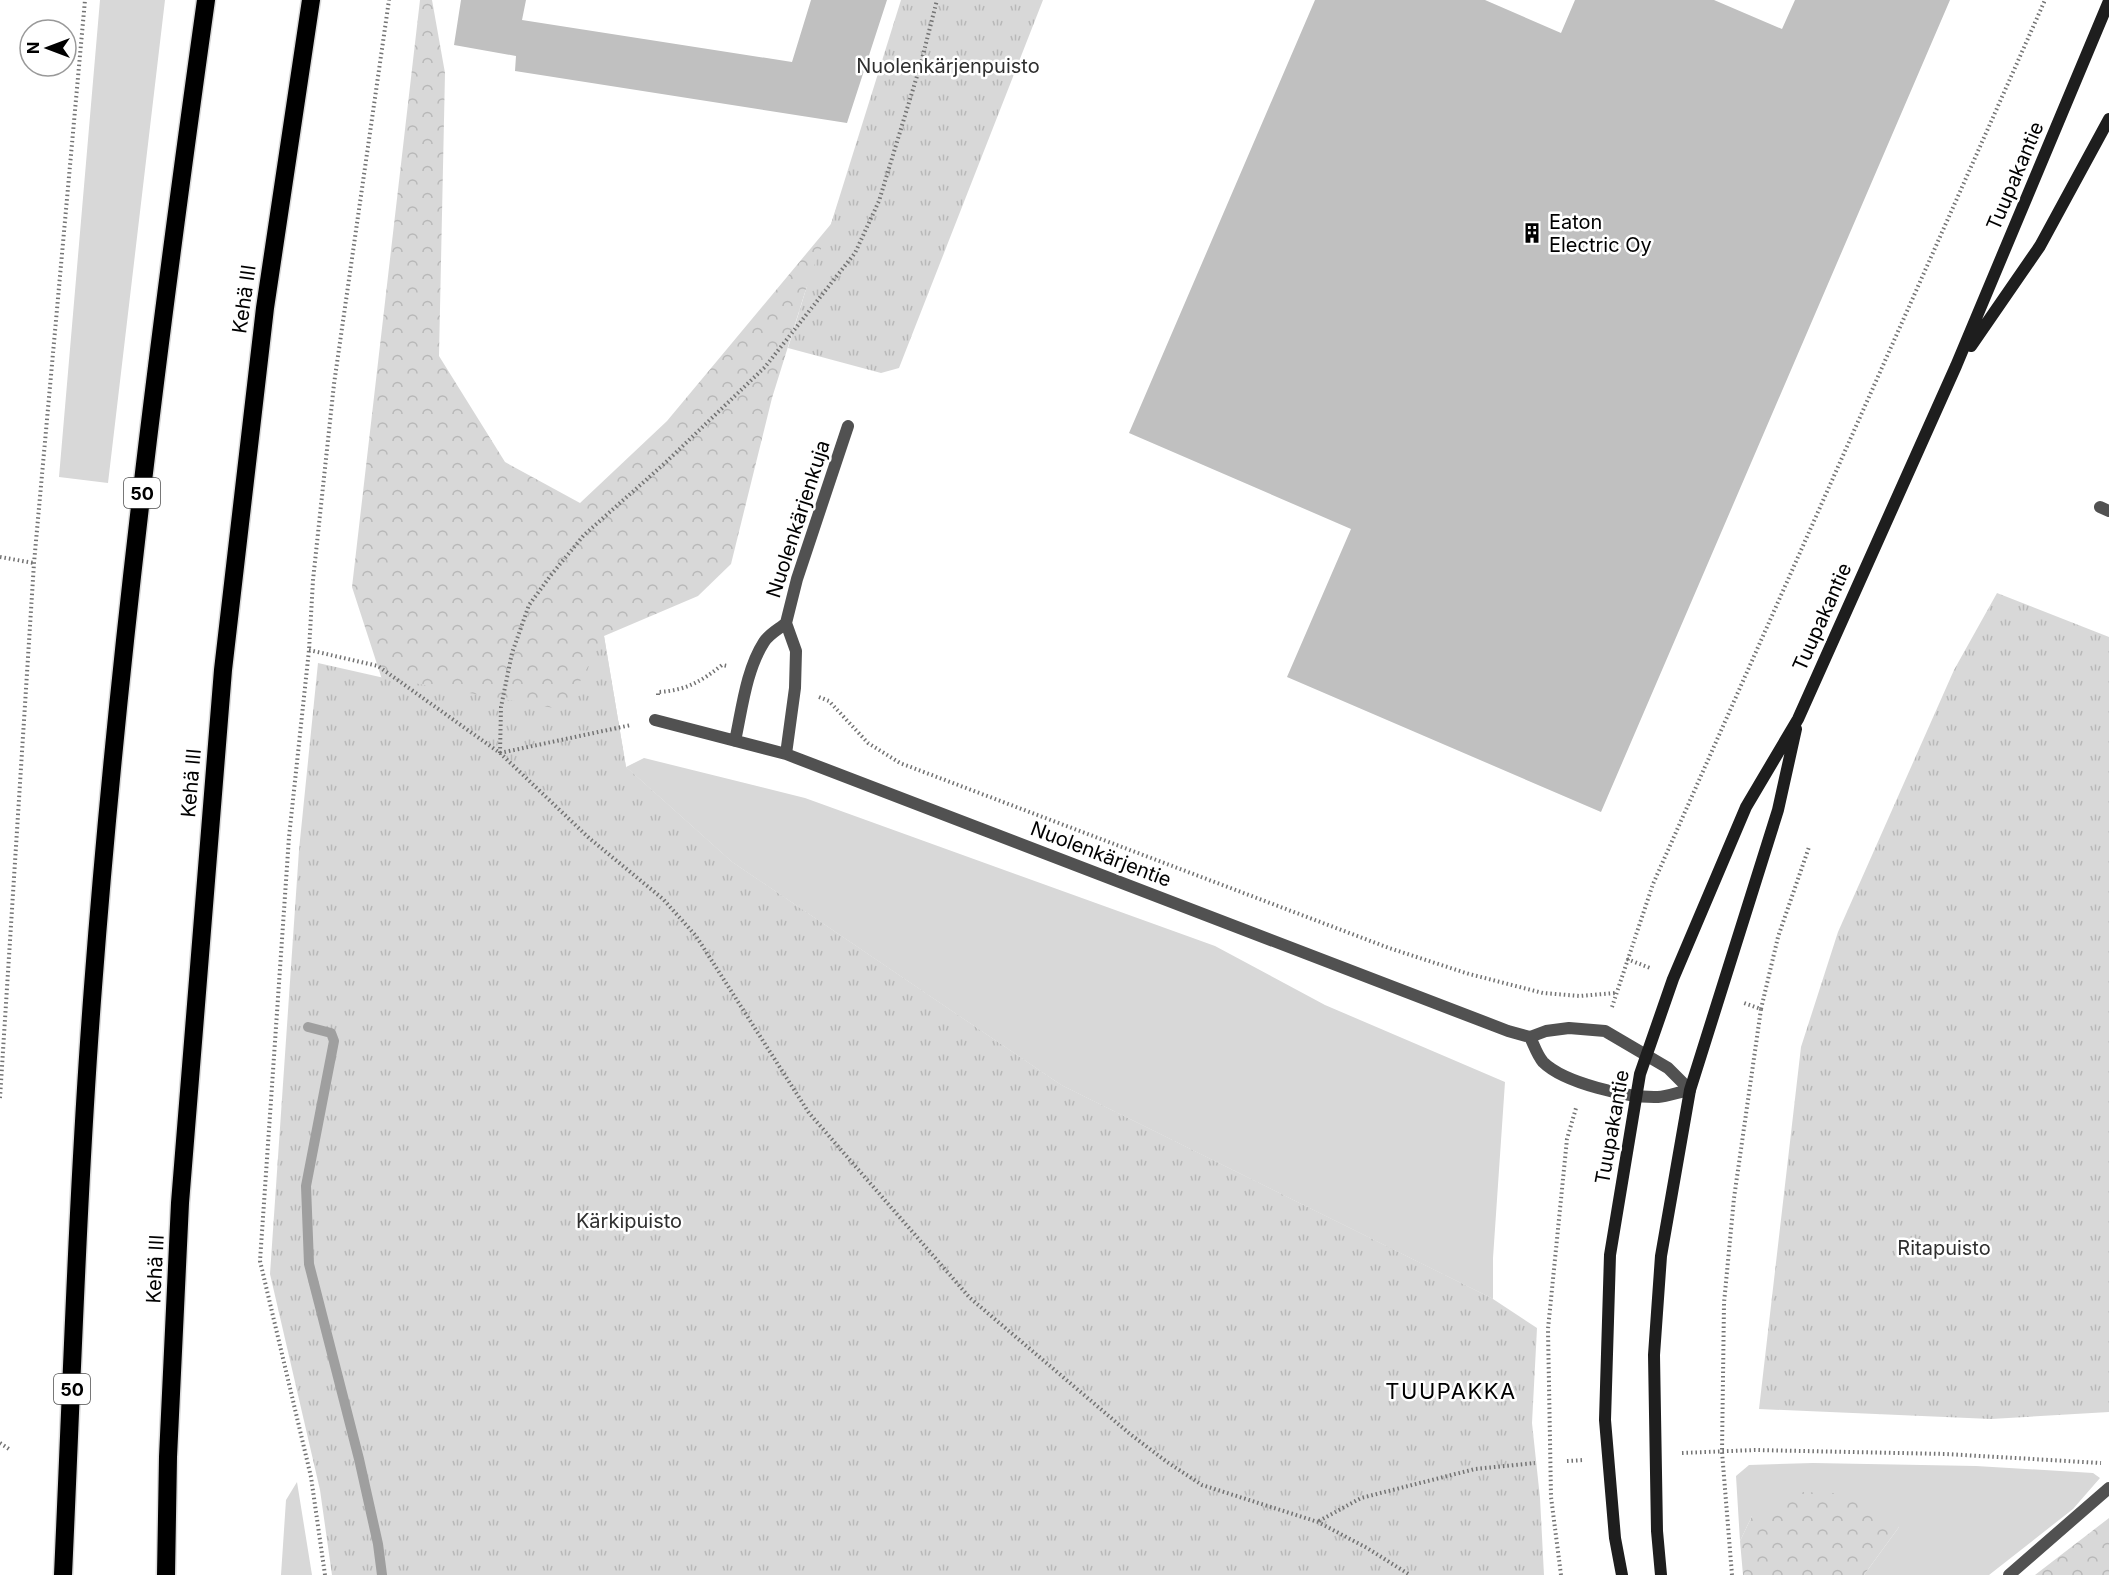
<svg xmlns="http://www.w3.org/2000/svg" width="2109" height="1575" viewBox="0 0 2109 1575" font-family="Inter,sans-serif">
<defs>
<pattern id="forest-crowns" width="20" height="18" patternUnits="userSpaceOnUse" patternTransform="scale(1.5)"><rect width="20" height="18" fill="#d8d8d8"/><path d="M2 6a3 3 0 1 1 6 0M12 15a3 3 0 1 1 6 0" fill="none" stroke="#b8b8b8"/></pattern>
<pattern id="park-tufts" width="24" height="20" patternUnits="userSpaceOnUse" patternTransform="scale(1.5)"><rect width="24" height="20" fill="#d8d8d8"/><path d="M3 7l-1-3M5 7V3M7 7l1-3M15 17l-1-3M17 17v-4M19 17l1-3" fill="none" stroke="#b8b8b8"/></pattern>
</defs>
<rect width="100%" height="100%" fill="#fff"/>
<path fill="#d8d8d8" d="M100,0H165L108,483L59,477Z
M644,758L805,798L1215,946L1325,1005L1505,1082L1493,1258V1299L1061,1085L732,862L626,767Z
M1813,1463L1976,1466L2093,1473L2100,1478L2073,1509L1989,1575H1864L1899,1527L1752,1516L1740,1541L1736,1476L1749,1465Z
M297,1482L312,1575H281L286,1500Z"/>
<path fill="url(#forest-crowns)" d="M420,0H432L445,73L439,356L505,462L580,503L667,421L831,224L863,130L881,124L806,289L772,398L731,564L698,596L604,636L626,767L732,862L1061,1085L1493,1299L1405,1407L401,738L352,587Z
M1803,1492L1833,1493L1874,1510L1899,1527L1864,1575H1743L1740,1541L1752,1516Z
M2109,1518V1575H2035Z"/>
<path fill="url(#park-tufts)" d="M901,0H1043L899,368L881,373L788,348L810,276L831,224Z
M1997,593L2109,637V1412L1991,1419L1759,1409L1801,1047L1838,932L1954,670Z
M604,636L626,767L732,862L1061,1085L1493,1299L1537,1328L1532,1423L1540,1498L1544,1575H332L320,1490L270,1274L299,850L318,663L380,677L565,710Z"/>
<g fill="none" stroke-linecap="round" stroke-linejoin="round">
<path stroke="#9f9f9f" stroke-width="10" d="M308,1027L331,1033L334,1041L306,1186L309,1264L359,1459L378,1544L382,1575"/>
</g>
<path fill="#c0c0c0" d="M461,0H526L522,20L792,62L811,0H887L847,123L515,71L516,56L454,45Z
M1315,0H1485L1561,33L1575,0H1714L1782,29L1795,0H1950L1601,812L1287,677L1351,529L1129,433Z"/>
<g fill="none" stroke-linecap="round" stroke-linejoin="round">
<g stroke="#dbdbdb" stroke-width="21">
<path id="highway" d="M63,1575C72,1379 78,1183 93,987C118,657 160,328 206,0
M166,1575L168,1457L180,1203L223,670L265,308L311,0"/>
</g>
<path stroke="#737373" stroke-width="4" stroke-dasharray="1.5 3" stroke-linecap="butt" d="M0,557L34,563
M309,650L378,666L500,753L589,838L663,899L696,936L809,1113L970,1298L1130,1434L1167,1462L1202,1485L1318,1522L1367,1548L1410,1575
M658,695V692C685,691 702,681 722,665L727,666
M819,697L829,701L868,743L900,763L1389,948L1469,974L1543,993L1580,996L1615,993
M500,753L631,725
M500,753L501,707L512,653L529,605L551,575L584,535L665,463L765,367L855,253L879,201L921,63L937,0
M1627,959L1650,968
M1612,1007L1653,884L2045,0
M1761,1009L1778,937L1809,847
M0,1098L34,563L85,0
M0,1443L9,1449
M1682,1453L1754,1450L1946,1454L2101,1463
M1567,1461L1584,1460
M1319,1521L1361,1498L1475,1469L1535,1463
M325,1575L311,1477L260,1261L289,837L309,650L313,580L334,384L389,0
M1561,1575L1551,1497L1548,1329L1567,1139L1576,1108
M1732,1575L1722,1452L1724,1303L1734,1198L1761,1009L1744,1003"/>
<path stroke="#515151" stroke-width="12" d="M2100,507L2109,511
M2009,1575L2109,1488"/>
<path stroke="#515151" stroke-width="12" d="M655,720L786,754L1508,1031L1530,1037L1546,1031L1569,1028L1605,1031L1668,1068L1690,1090
M735,741C742,709 746,670 764,642C769,634 779,629 786,623
M786,754L795,688L796,651L786,623L797,579L848,426
M1530,1037C1534,1045 1537,1055 1543,1062C1564,1083 1628,1098 1658,1097C1668,1096 1679,1092 1690,1090"/>
<path stroke="#1e1e1e" stroke-width="12" d="M1971,346L2040,246L2109,119
M1622,1575L1615,1538L1605,1420L1610,1255L1640,1074L1673,979L1746,807L1798,719L1956,366L2109,1
M1661,1575L1657,1531L1654,1355L1661,1256L1690,1090L1778,810L1796,729"/>
<use href="#highway" stroke="#000" stroke-width="18"/>
</g>
<defs>
<g id="building-bare" transform="scale(1.62)"><path d="M-4-6H4V6H1V3H-1V6H-4ZM-2.5-4.3h1.7v1.8h-1.7ZM.8-4.3h1.7v1.8H.8ZM-2.5-1h1.7V.8h-1.7ZM.8-1h1.7V.8H.8Z" fill="#000" stroke="#fff" stroke-width="2.5" paint-order="stroke"/></g>
</defs>
<g fill-rule="evenodd">
<use href="#building-bare" x="1532" y="233"/>
</g>
<g text-anchor="middle" dominant-baseline="central" stroke-width="5" stroke-linejoin="round" paint-order="stroke">
<g fill="#fff" stroke="#4c4c4c" stroke-width="1.5">
<rect x="124" y="478" width="36" height="30" rx="4.5"/>
<rect x="54" y="1374" width="36" height="30" rx="4.5"/>
</g>
<g font-size="18" font-weight="bold" fill="#000">
<text x="142" y="493">50</text>
<text x="72" y="1389">50</text>
</g>
<g font-size="20" fill="#2f2f2f" stroke="#fff">
<text x="948" y="66">Nuolenkärjenpuisto</text>
<text x="629" y="1221">Kärkipuisto</text>
<text x="1944" y="1248">Ritapuisto</text>
</g>
<g font-size="20" fill="#000" stroke="#fff">
<text transform="translate(2015 176) rotate(-67)">Tuupakantie</text>
<text transform="translate(244 299) rotate(-82)">Kehä III</text>
<text transform="translate(798 519) rotate(-72)">Nuolenkärjenkuja</text>
<text transform="translate(1822 617) rotate(-66)">Tuupakantie</text>
<text transform="translate(191 783) rotate(-85)">Kehä III</text>
<text transform="translate(1101 854) rotate(21)">Nuolenkärjentie</text>
<text transform="translate(1612 1127) rotate(-80)">Tuupakantie</text>
<text transform="translate(155 1269) rotate(-87)">Kehä III</text>
</g>
<g font-size="20" fill="#000" stroke="#fff" text-anchor="start">
<text x="1549" y="222">Eaton<tspan x="1549" dy="23">Electric Oy</tspan></text>
</g>
<g font-size="22" letter-spacing="1.5" fill="#000" stroke="#fff">
<text x="1451" y="1391">TUUPAKKA</text>
</g>
</g>
<g transform="translate(48 48) rotate(270)"><circle r="28" fill="#ffffff" stroke="#999999" stroke-width="1.5"/>
<path d="M0-4.5L10 22L0 15L-10 22Z" fill="#000000"/>
<text y="-9" font-size="16" font-weight="bold" text-anchor="middle" fill="#000000">N</text>
</g>
</svg>
